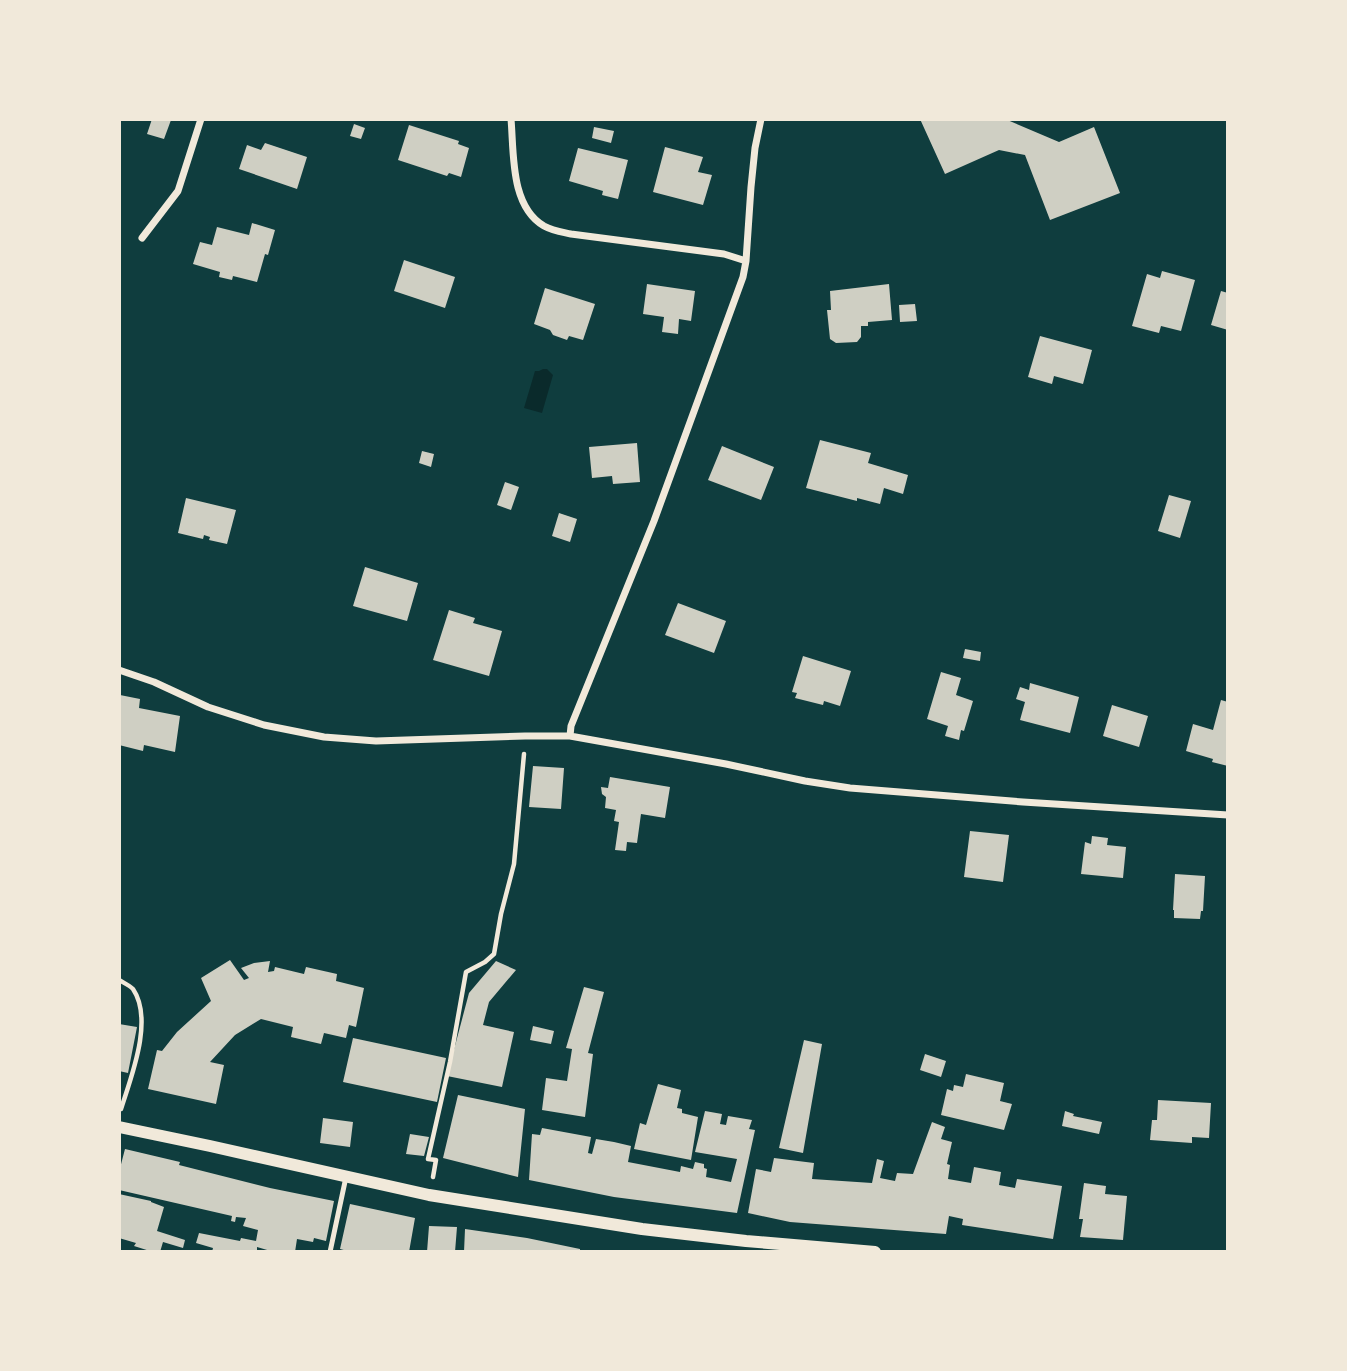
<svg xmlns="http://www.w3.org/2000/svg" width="1347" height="1371" viewBox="0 0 1347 1371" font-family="Inter,sans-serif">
<rect width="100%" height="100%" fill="#0f3d3e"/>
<path fill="#0a2a2b" d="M543,369H547L553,375L542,413L524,408L535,371H539Z"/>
<path fill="#cfcfc3" d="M152,119L171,120L164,139L147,134Z
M920,119H1005L1059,142L1094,127L1120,193L1050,220L1025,155L999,150L945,174Z
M354,124L365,128L361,139L350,136Z
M409,125L459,141L458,144L469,148L461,177L449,173L447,176L398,160Z
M594,127L614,131L611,143L592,138Z
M265,143L307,157L297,189L239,169L247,145L261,150Z
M665,147L703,157L698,172L712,175L703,205L653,192Z
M578,148L628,160L618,199L602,195L603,191L569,181Z
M252,223L275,230L268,255L265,254L257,282L233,276L232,280L219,277L220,272L193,264L200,242L212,245L217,227L249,235Z
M404,260L455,277L445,308L394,291Z
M1162,271L1195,280L1181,331L1161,326L1159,333L1132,326L1147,274L1160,278Z
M647,284L695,291L691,321L679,319L678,334L662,332L664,317L643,314Z
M889,284L892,320L868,322V326H861V337L857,342L836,343L830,339L827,310H831L830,291Z
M545,288L595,304L583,340L569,336L567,340L553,335L550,330L534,324Z
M1221,291L1228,293V330L1211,325Z
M915,304L917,321L900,322L899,305Z
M1040,336L1092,350L1083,384L1054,376L1052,384L1028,377Z
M820,440L871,453L868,463L908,475L903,494L884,488L880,504L857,498V501L806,488Z
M637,443L640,482L613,484L612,476L592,478L589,447Z
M722,446L774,467L761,500L708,480Z
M422,451L434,454L431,467L419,463Z
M505,482L519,487L511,510L497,505Z
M1169,495L1191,501L1180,538L1158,531Z
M186,498L236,510L227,544L209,540L210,537L204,535L203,539L178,533Z
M559,513L577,519L570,542L552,536Z
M365,567L418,583L407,621L353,606Z
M678,603L726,621L714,653L665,635Z
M449,610L475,618L473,623L502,631L489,676L433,660Z
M965,649L981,652L980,661L963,658Z
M803,656L851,671L840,706L824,701L823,705L795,698L797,693L792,692Z
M941,672L961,678L956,695L973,701L964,731L961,730L959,740L945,736L948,726L927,719Z
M1030,683L1079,697L1070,733L1020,720L1025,702L1016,699L1020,687L1029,690Z
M120,695L140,699L139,708L180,716L175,752L144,745L143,751L119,745V701Z
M1221,700L1228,702V766L1212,762L1213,759L1186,751L1193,724L1213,730Z
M1112,705L1148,716L1139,747L1103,736Z
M533,766L564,768L561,809L529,807Z
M610,777L670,787L665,818L641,814L637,843L627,842L626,851L615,850L619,822L614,821L616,810L605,808L606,797L602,794L601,787L608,788Z
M970,831L1009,835L1003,882L964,877Z
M1092,836L1108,838L1107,845L1126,847L1123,878L1081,874L1085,842L1091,844Z
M1175,874L1205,876L1203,911H1201L1200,919L1174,918V910H1173Z
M230,960L244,980L249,978L241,968L254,963L270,961L268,972L274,971L275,967L304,974L306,967L337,974L336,981L364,988L356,1027L349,1025L346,1038L324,1033L321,1044L291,1037L293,1027L261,1019L235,1035L210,1062L224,1065L216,1104L148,1089L157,1050L162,1051L177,1032L211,1001L201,978Z
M496,961L516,970L489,1002L483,1025L514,1032L502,1087L447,1076L469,993Z
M584,987L604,992L588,1053L593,1054L585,1117L542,1110L546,1078L567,1081L572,1049L566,1048Z
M119,1024L137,1027L128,1073L119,1071Z
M533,1026L554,1031L551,1044L530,1040Z
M353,1038L446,1058L437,1102L343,1082Z
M804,1040L822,1044L803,1153L779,1148Z
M925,1054L946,1061L941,1077L920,1070Z
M966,1074L1004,1083L1000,1101L1012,1104L1004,1130L941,1115L947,1089L953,1091L954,1085L963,1087Z
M658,1084L681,1090L677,1108L682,1109V1113L698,1117L691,1160L634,1149L640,1123L646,1125Z
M458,1095L525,1109L518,1177L443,1158Z
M1158,1100L1211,1103L1209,1138L1192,1137V1143L1150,1140L1152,1120H1157Z
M705,1111L722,1114L720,1124L726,1125L728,1116L752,1120L749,1129L755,1130L737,1213L614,1197L529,1180L532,1134L540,1135L542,1128L591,1137L588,1153L592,1154L596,1139L614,1142L631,1146L628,1162L680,1172L681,1166L693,1169L695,1162L704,1164V1168L707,1169L706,1177L731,1182L737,1159L695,1152Z
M1065,1111L1074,1114L1073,1116L1102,1122L1099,1134L1062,1126Z
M323,1118L353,1122L350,1147L320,1143Z
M932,1122L945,1127L941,1139L952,1142L947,1164L950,1165L948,1179L971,1183L974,1167L1001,1172L999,1185L1015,1188L1017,1179L1062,1186L1053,1239L962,1225L963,1219L949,1216L946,1234L790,1222L748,1213L756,1169L771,1172L774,1158L814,1163L812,1179L872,1183L877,1159L884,1161L880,1178L895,1181L897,1173L913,1174Z
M410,1134L429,1137L424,1156L406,1154Z
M125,1149L180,1162L179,1165L270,1188L334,1201L326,1241L314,1238L313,1242L297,1239L295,1252H274L257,1247V1252H229L221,1250V1252H212L213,1248L196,1243L199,1233L240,1241L241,1238L256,1241L258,1230L243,1226L246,1218L236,1217L235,1222L231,1221L232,1216L119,1190V1172Z
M1084,1183L1106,1186L1105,1194L1127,1196L1123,1240L1080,1237L1083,1219H1079Z
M119,1194L151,1201V1202L164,1207L157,1231L185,1240L183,1248L163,1242L160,1252H153L134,1246L136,1243L119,1238Z
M350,1204L415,1218L409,1252H351L340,1249Z
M429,1226L457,1227L455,1252H427Z
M465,1229L527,1238L580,1249V1252H464Z"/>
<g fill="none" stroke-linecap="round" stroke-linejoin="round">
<path stroke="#f1e9da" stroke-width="4.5" d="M119,980C124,983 129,985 133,989C154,1020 131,1077 121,1109
M433,1177L436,1160L428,1159L450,1062L466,972L485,962L494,954L501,914L514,864L524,754"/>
<path stroke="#f1e9da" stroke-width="5" d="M330,1252L346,1177"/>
<path stroke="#f1e9da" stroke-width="7" d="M511,119C514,153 510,206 544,226C553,231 562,232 571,234L724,254L746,261
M142,238L178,191L201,119
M119,670L154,682L208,707L264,725L324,737L376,741L525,736H570L726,764L805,781L850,788L1023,802L1228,815
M570,736L571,726L654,521L743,277L746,261L751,187L755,148L761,119"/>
<path stroke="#f1e9da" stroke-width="12" d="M119,1127L210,1146L429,1195L642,1229L746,1241L875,1252"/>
</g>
<rect width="1347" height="1371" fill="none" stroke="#f1e9da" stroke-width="242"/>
</svg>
